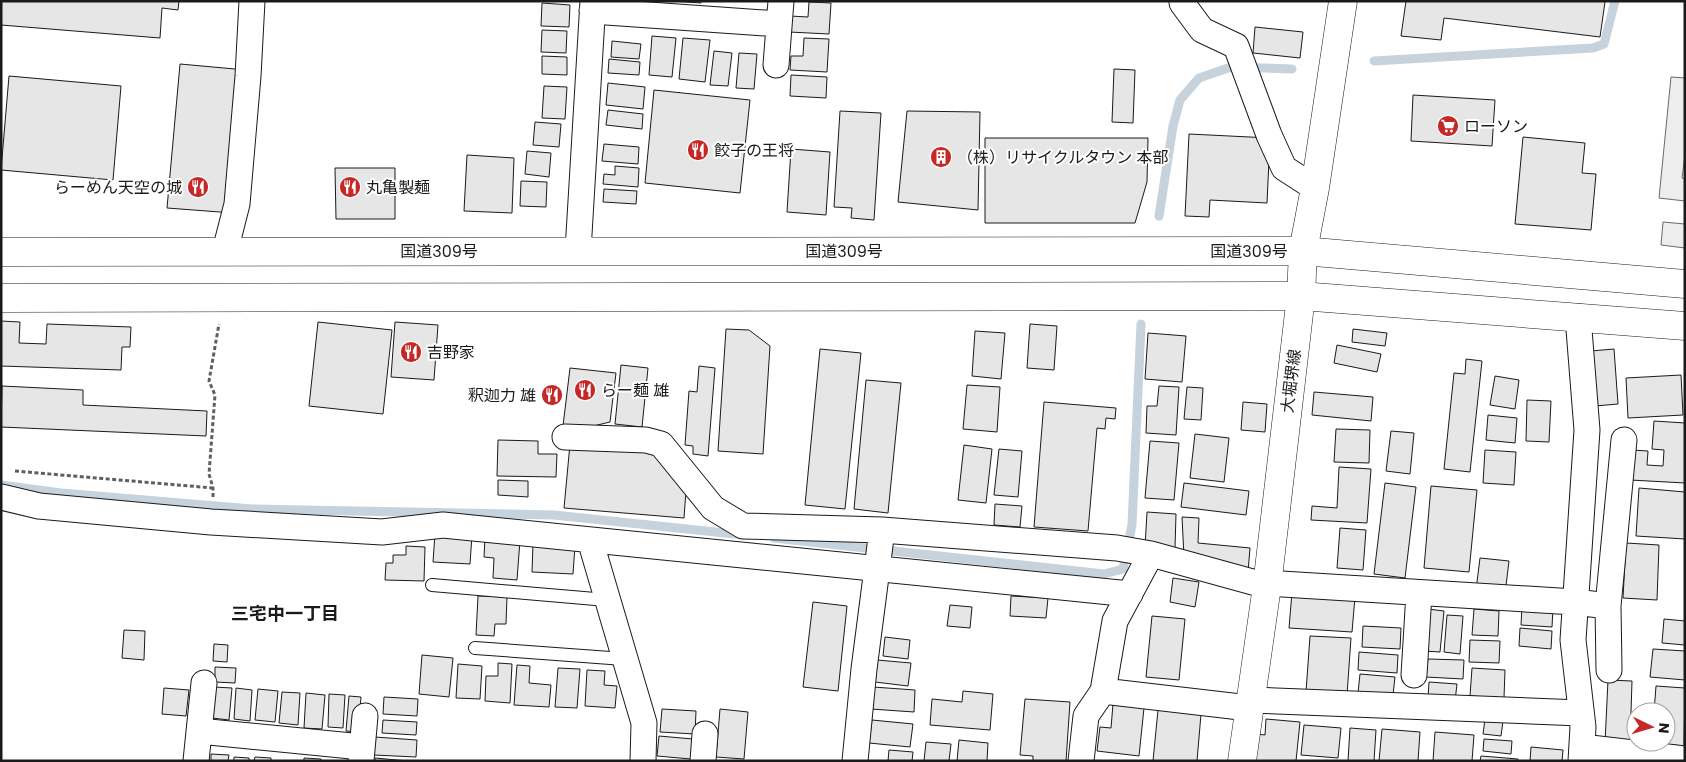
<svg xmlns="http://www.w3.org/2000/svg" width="1686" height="762" viewBox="0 0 1686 762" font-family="Poppins,'Noto Sans JP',sans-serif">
<rect width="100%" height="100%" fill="#fff"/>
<path fill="#ededed" stroke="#6a6a6a" d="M1671,77L1685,78V155L1682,178L1685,179V201L1659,198Z
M1663,222L1685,224V248L1661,245Z"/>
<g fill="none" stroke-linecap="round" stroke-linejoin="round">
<path stroke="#c6d2dc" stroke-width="9" d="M1374,61L1593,48L1604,44L1615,1
M1159,216L1173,126L1180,100L1199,78L1231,67L1292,69
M1,485L61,493L252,509L554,515L744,535
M774,538L1104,574L1123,569L1132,525L1141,324"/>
</g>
<path fill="#e6e6e6" stroke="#1a1a1a" d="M1,1H179L178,10L162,8L160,38L1,25Z
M672,1H701V3Z
M1406,1H1603L1605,2L1600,37L1444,18L1441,40L1401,36Z
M809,2L831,3L829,34L789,32L790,16L808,17Z
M542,3L570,5L569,27L541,26Z
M1255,27L1303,32L1300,58L1253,53Z
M542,30L567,31L566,53L541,52Z
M652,36L676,38L672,77L649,75Z
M683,38L710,40L705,82L679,79Z
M804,38L829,39L827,72L790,70L791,56H803Z
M612,41L641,44L639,59L611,57Z
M714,51L732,53L728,86L710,85Z
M739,53L757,54L754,89L736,88Z
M542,56L567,57V75L542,74Z
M609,59L640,62L639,75L608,73Z
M180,64L246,70L233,213L167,208Z
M1114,69L1135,70L1133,123L1112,122Z
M791,75L827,77L826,98L790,96Z
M9,76L121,86L113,180L1,170Z
M608,83L645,87L643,109L606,105Z
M544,86L567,87L565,119L542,118Z
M654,90L750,100L740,193L645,183Z
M1413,95L1495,100L1492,146L1411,141Z
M608,110L643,114L642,129L606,125Z
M840,111L881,113L874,220L851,218L852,208L834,207Z
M907,111L980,112L978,210L898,202Z
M535,122L561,124L559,147L533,145Z
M1189,134L1270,138L1267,203L1210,200L1209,217L1185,216Z
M1523,137L1585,143L1582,173L1596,174L1591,230L1515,224Z
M985,138H1148L1147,182L1135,223H985Z
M604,144L639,147L638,164L602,161Z
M791,149L830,152L826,215L787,212Z
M527,151L551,153L549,177L525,174Z
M467,155L514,158L512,213L464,211Z
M615,166L639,168L638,187L603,184L604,174L615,175Z
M335,168H395V219H336Z
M521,181L547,182L546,207L520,206Z
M604,189L637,191L636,204L603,202Z
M1,321L20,322L19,343L46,344L47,324L131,327L130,347H122L121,370L1,366Z
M318,322L392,330L383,414L309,406Z
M395,322L438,325L434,380L391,377Z
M1030,324L1057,326L1054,370L1027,368Z
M726,329L749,330L770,346L763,454L718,451Z
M1353,329L1387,333L1385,346L1352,342Z
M975,331L1005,333L1001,379L972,376Z
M1148,333L1186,336L1182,382L1145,379Z
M1337,345L1381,354L1377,372L1334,363Z
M820,349L861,353L845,509L805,505Z
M1614,349L1618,404L1595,406L1591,351Z
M1466,359L1482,361L1470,472L1444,469L1454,373L1465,374Z
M621,365L648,368L642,427L615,424Z
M699,366L715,368L708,456L693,454V446L685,445L689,391L697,392Z
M570,368L616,373L610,422L585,428L563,426Z
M1681,375L1683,415L1628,418L1626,378Z
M1495,376L1519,380L1515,409L1490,405Z
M866,380L901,383L888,513L854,509Z
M967,385L1000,387L997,432L963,429Z
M2,386L83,390V405L207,411L206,436L1,427Z
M1159,386L1179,387L1176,435L1146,433L1147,406H1157Z
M1187,387L1203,388L1201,420L1184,419Z
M1314,392L1373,397L1371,421L1312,415Z
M1527,400L1551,401L1549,442L1526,441Z
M1044,402L1116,408L1115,419L1106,418L1105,429L1097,428L1088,531L1034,527Z
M1243,402L1267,404L1265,432L1241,430Z
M1488,415L1517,418L1515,443L1486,440Z
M1654,421L1685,423V483L1630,480L1632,450L1648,451L1647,465L1663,466L1664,450L1652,449Z
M1336,429L1370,430L1369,463L1334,462Z
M1391,431L1414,433L1410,474L1386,471Z
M1195,434L1229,438L1224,482L1190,478Z
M498,440L538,441V454H557L556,477L497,476Z
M1150,441L1179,443L1174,500L1145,498Z
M570,444L653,452L686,491L684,518L564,508Z
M964,445L992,449L986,503L958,500Z
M999,449L1022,451L1018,497L994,495Z
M1485,450L1516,452L1514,485L1483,483Z
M1339,467L1371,469L1367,523L1311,520L1312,506L1337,508Z
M498,480L528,481V497L498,495Z
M1184,483L1249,491L1246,515L1181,507Z
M1385,483L1416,487L1405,578L1374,574Z
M1431,486L1477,490L1469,572L1424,568Z
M1639,488L1685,492V539L1636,536Z
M995,504L1022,506L1020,527L994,525Z
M1147,512L1176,514L1175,548L1145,547Z
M1182,517L1199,518L1198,543L1250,548L1248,572L1184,557Z
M1340,528L1366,530L1363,570L1337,568Z
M435,533L472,535L470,564L433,562Z
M485,538L520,540L517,580L493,578L494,558L484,557Z
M533,543L575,546L573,574L532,572Z
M1626,543L1659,545L1657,600L1623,598Z
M406,546L425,547L424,581L385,580L386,563H393V555H406Z
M1480,558L1509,561L1505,594L1476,590Z
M1173,578L1199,582L1195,607L1170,602Z
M1292,592L1355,597L1352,632L1289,628Z
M478,596L507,597L506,624H495L494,636L476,635Z
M1011,596L1048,598L1046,618L1010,616Z
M813,602L847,606L838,691L803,687Z
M950,605L972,607L970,628L947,626Z
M1522,606L1553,608L1552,627L1521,625Z
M1428,609L1444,611L1440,652L1424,651Z
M1474,609L1499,611L1498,636L1472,635Z
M1447,615L1463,616L1460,654L1444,652Z
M1152,616L1185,619L1179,680L1146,677Z
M1664,619L1685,621V645L1662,643Z
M1363,626L1401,628L1400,649L1362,647Z
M1520,628L1552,631L1551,649L1519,646Z
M124,630L145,631L144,660L122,658Z
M1310,636L1351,638L1347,695L1306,692Z
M885,637L910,640L908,659L883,656Z
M1470,640L1500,641L1499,663L1469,662Z
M214,644L228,645L227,662L213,661Z
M1653,649L1685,651V680L1650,677Z
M1359,652L1398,655L1397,673L1358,670Z
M422,655L453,658L449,697L419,694Z
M1428,659L1464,660L1463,679L1426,677Z
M877,660L911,663L908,686L875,682Z
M498,663L512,664L510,703L485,701L486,676H498Z
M458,664L482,666L480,699L456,698Z
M517,665L530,666L529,683L551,685L549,707L514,705Z
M215,667L236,668L235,683L215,682Z
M558,668L580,669L577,708L555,707Z
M1472,668L1505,670L1504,698L1470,696Z
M587,670L605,671L604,685L617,686L615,708L585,706Z
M1360,674L1395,677L1393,695L1358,693Z
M1608,680L1632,681L1630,744L1605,743Z
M1429,682L1457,684L1455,701L1428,699Z
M1656,686L1685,688L1684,746L1651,743L1666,742V712H1654Z
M214,687L232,688L229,720L212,718Z
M873,687L915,690L914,712L871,709Z
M164,688L189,690L186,716L162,714Z
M236,688L252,690L250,721L234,719Z
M258,689L278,691L275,722L255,720Z
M963,691L993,694L990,730L930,725L932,699L962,702Z
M282,692L300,693L298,725L279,723Z
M306,693L325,695L322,729L304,728Z
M329,694L345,695L343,728L328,727Z
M349,696L361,697L358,732L346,731Z
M384,697L418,699L417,716L383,714Z
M1025,699L1070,702L1066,761H1033V756L1020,755Z
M1113,704L1144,708L1139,756L1097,751L1100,727L1111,728Z
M662,709L696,711L695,734L660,732Z
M720,709L748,712L744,759L716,757Z
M1158,710L1201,714L1197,761H1153Z
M1266,719L1300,722L1296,761H1254L1256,734L1265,735Z
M1485,719L1503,721L1501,736L1483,734Z
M383,720L417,722L416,735L382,733Z
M872,720L913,724L910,747L869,743Z
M1304,725L1341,728L1338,758L1301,755Z
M1350,728L1376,730L1374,761H1348Z
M1382,729L1420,732L1418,761H1379Z
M1435,732L1474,735L1472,761H1433Z
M659,736L693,739L691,759L657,756Z
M375,737L417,740L416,757L374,755Z
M1484,739L1512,741L1511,754L1483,751Z
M959,740L988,743L987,761H957Z
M926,742L951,744L949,761H924Z
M1531,747L1563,750L1562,761H1530Z
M889,750L913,752L912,761H888Z
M211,754L229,755L228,761H211Z
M1481,756L1518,759V761H1480Z
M234,757L249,758V761H234Z
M255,757L271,758V761H254Z
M304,758L321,759V761H304Z
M375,758L408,761H375Z"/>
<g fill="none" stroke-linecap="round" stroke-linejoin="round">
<g stroke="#1a1a1a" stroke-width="14">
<path id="service" d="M432,585L607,600
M475,648L624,659"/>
</g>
<g stroke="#1a1a1a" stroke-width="27">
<path id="minor" d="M1182,1V3L1202,30L1236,46L1269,135L1284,168L1315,188
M592,11L779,24
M776,65L781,1
M225,251L237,204L248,76L252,1
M578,251L593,1
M1578,317L1587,430L1573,640L1583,727L1581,761
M565,437L646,440L661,444L713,508L743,526L882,530
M1,497L39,506L211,522L382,532L443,525L1130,594
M590,540L644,723L643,761
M1267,583L1575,602L1608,606
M1609,670L1608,606L1624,440
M1414,675L1419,593
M1103,691L1249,708
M1250,700L1581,713
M199,731L362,747
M1582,747L1685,759
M196,761L204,683
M361,761L365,716
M703,761L705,734
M855,761L864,669L882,530L1117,548L1151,554L1267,586
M1081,761L1086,716L1103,691L1115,621L1151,554"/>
</g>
<g stroke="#1a1a1a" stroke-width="29">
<path id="secondary" d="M1242,761L1267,586L1301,296L1303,251L1315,188L1343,1"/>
</g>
<g stroke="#1a1a1a" stroke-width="29">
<path id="trunk" d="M1,252L1303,251L1685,284
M1,298L1301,296L1685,326"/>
</g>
<path stroke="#5f5f5f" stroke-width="3" stroke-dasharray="4 2.5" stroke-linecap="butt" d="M15,471L213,488
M213,497V488L209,474L215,395L209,381L219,324"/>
<use href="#service" stroke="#fff" stroke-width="12"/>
<use href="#minor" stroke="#fff" stroke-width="25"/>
<use href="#secondary" stroke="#fff" stroke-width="28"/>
<use href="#trunk" stroke="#fff" stroke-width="28"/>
</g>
<defs>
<g id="supermarket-disc" transform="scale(1.125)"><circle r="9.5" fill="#c62828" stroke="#fff"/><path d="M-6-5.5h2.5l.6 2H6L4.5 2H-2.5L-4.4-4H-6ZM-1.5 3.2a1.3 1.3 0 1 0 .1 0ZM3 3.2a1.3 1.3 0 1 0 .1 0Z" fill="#fff"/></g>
<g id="restaurant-disc" transform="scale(1.125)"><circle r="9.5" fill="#c62828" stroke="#fff"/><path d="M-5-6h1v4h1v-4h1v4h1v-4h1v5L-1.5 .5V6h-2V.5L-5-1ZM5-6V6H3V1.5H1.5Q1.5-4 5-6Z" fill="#fff"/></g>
<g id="building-disc" transform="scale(1.125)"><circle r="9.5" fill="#c62828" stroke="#fff"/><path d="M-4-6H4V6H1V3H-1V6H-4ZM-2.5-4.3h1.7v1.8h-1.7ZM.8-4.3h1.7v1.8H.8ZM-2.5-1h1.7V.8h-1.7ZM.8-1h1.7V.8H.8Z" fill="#fff"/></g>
</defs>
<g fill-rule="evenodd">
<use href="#supermarket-disc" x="1448" y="126"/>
<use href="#restaurant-disc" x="698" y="150"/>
<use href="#building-disc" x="941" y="157"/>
<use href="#restaurant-disc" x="198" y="187"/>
<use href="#restaurant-disc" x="350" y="187"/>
<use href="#restaurant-disc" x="411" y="352"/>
<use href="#restaurant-disc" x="585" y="390"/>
<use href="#restaurant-disc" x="552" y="395"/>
</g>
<g text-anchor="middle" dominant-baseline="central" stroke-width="4" stroke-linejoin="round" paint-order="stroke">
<g font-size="16" fill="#1a1a1a" stroke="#fff" text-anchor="start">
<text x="1464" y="126">ローソン</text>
<text x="714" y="150">餃子の王将</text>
<text x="957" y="157">（株）リサイクルタウン 本部</text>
<text x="182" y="187" text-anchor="end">らーめん天空の城</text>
<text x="366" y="187">丸亀製麺</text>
<text x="427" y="352">吉野家</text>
<text x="601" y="390">らー麺 雄</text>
<text x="536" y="395" text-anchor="end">釈迦力 雄</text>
</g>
<g font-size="16" fill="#1a1a1a" stroke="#fff">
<text x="439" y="251">国道309号</text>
<text x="844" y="251">国道309号</text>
<text x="1249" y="251">国道309号</text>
<text transform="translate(1291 381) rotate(-83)">大堀堺線</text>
</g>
<g font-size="18" font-weight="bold" fill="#1a1a1a" stroke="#fff">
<text x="285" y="613">三宅中一丁目</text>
</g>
</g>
<rect width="1686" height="762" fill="none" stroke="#1a1a1a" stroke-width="5"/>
<g transform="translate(1651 727) rotate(95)"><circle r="24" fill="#ffffff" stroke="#a3a3a3"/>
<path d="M0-4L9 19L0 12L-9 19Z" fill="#c62828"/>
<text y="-8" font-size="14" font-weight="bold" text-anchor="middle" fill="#1a1a1a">N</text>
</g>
</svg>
